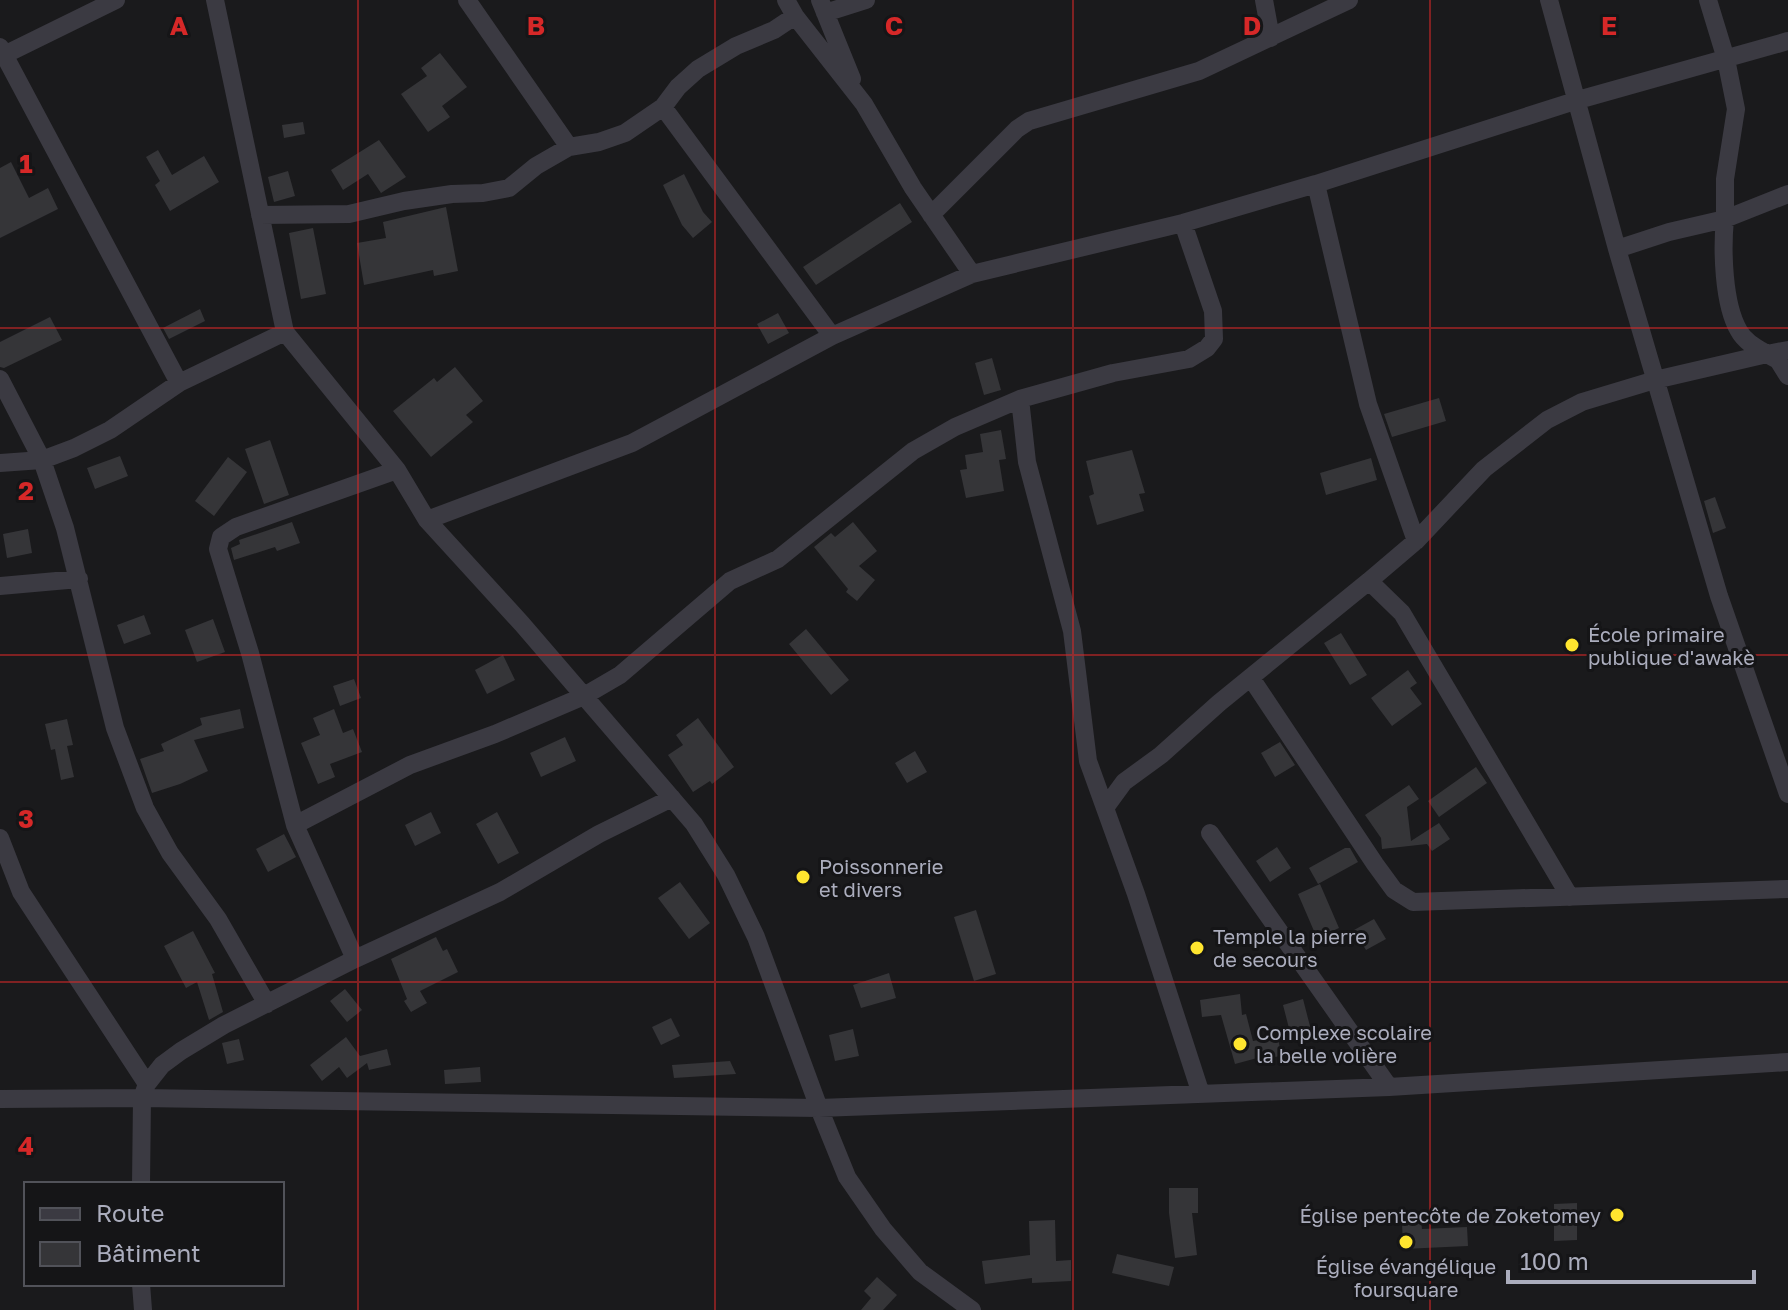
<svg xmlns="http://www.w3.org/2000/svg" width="1788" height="1310" viewBox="0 0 1788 1310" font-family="'Golos Text',sans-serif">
<rect width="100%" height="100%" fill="#1a1a1c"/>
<path fill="#353538" d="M440,53L467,87L442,106L450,117L428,132L401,94L427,76L421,68Z
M303,122L305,134L284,138L282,125Z
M379,140L406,177L381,193L368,174L343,190L331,170Z
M158,150L172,175L204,156L219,182L170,211L155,185L160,181L146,157Z
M11,162L29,198L48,188L58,209L0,238V168Z
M288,171L295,196L274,202L268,177Z
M684,174L703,212L712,222L693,238L682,225L663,185Z
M900,203L912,222L816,285L803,267Z
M446,207L458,271L434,276L433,270L364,285L357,243L386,238L383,222Z
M313,228L326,294L301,299L289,233Z
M200,309L205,321L169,339L163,328Z
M778,313L789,333L768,344L757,324Z
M50,317L62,340L4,368L0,367V342Z
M992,358L1001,390L984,395L975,363Z
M455,367L483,401L466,415L473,422L431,457L393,411L434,378L437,382Z
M1439,398L1446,421L1392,437L1384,414Z
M1001,430L1006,459L999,460L1004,491L966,498L960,470L967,469L965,455L983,452L980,434Z
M270,440L289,495L264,504L245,449Z
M1132,450L1145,493L1139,494L1144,511L1097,525L1089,496L1094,494L1086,461Z
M120,456L128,476L95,489L87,468Z
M228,457L247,472L214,516L195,501Z
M1371,458L1377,480L1326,495L1320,473Z
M1715,497L1726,528L1713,533L1704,501Z
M292,522L300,543L277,551L275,547L234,560L231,548L240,544L239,540Z
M853,522L877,551L859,566L875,580L857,601L846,592L848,589L814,547L831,533L835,537Z
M28,529L32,553L7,558L3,534Z
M144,615L151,634L124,644L117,625Z
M213,619L225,652L197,662L185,630Z
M806,629L849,680L831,695L789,644Z
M1341,633L1367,675L1350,685L1324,643Z
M503,655L515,680L487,694L475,670Z
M1408,670L1417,683L1410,688L1422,704L1392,726L1371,698Z
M354,679L361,698L340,706L333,686Z
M240,709L244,728L194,740L208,771L180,784L152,793L140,759L164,751L161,744L202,725L200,718Z
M334,709L343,733L353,729L362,752L330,764L335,777L318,784L301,743L320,735L313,718Z
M698,718L734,767L712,784L710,781L693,792L668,755L683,745L676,735Z
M67,719L73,745L67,746L74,777L61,780L55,749L51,750L45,724Z
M565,737L576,761L541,777L530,753Z
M1280,742L1295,765L1275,777L1261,753Z
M915,751L927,772L907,783L895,763Z
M1476,767L1487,783L1439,817L1428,801Z
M1409,785L1419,799L1407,807L1411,841L1439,823L1450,839L1432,851L1427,844L1382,849L1381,838L1365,815Z
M431,812L441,833L415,846L405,825Z
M497,812L519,853L498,864L476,824Z
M284,834L296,857L268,872L256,849Z
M1277,847L1291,868L1270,882L1256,861Z
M1345,848H1350L1358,862L1318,884L1309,868Z
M680,882L710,923L689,939L658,898Z
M1320,884L1339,928L1317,938L1298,894Z
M976,910L996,974L974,981L954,917Z
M1374,919L1386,939L1366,950L1354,930Z
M193,931L215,973L212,974L223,1012L209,1020L197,982L186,988L164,946Z
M436,937L443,951L447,949L458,972L420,991L427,1003L411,1012L404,1001L407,999L391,959Z
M889,973L896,998L861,1008L853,985Z
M345,989L362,1010L347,1022L330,1001Z
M1240,994L1242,1015L1246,1014L1253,1041L1278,1036L1281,1056L1261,1059V1057L1235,1064L1221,1015L1202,1017L1200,1000Z
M1303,999L1311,1030L1291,1036L1283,1005Z
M671,1018L680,1036L661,1045L652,1027Z
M853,1029L859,1056L835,1061L829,1035Z
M346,1037L360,1056L387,1049L391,1065L369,1070L367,1063L347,1078L339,1067L322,1081L310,1065Z
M239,1039L244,1060L227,1064L222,1043Z
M730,1061L736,1074L674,1078L672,1065Z
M480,1067L481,1082L445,1084L444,1070Z
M1169,1188H1198V1213H1192L1197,1255L1175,1258L1169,1213Z
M1577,1203V1240L1554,1241V1204Z
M1055,1220L1056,1261L1071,1260V1281L1032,1283V1278L985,1284L982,1261L1030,1255L1029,1221Z
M1421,1221L1422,1229L1467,1227L1468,1246L1403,1249L1402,1222Z
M1117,1254L1174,1267L1169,1286L1112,1273Z
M877,1277L897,1295L883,1310H861L871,1298L864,1291Z"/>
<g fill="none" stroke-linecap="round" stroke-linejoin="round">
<path stroke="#3b3a42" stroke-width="18" d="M215,0L285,332L397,470L427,520L522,624L694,824L726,875L756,937L819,1108L847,1177L883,1229L920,1272L972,1310
M467,0L569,147
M786,0L795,16L864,104L913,188L972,274
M820,0L852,79
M1264,0L1271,38
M1549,0L1617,249L1719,596L1788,794
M825,13L866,0
M0,47L179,383
M0,57L116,0
M663,107L832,336
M1316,184L1368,404L1416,541
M1788,194L1725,219C1722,249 1723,304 1739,331C1745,342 1757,348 1767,354L1788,350
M260,215L349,214L404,201L452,194L483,193L509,188L536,166L569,147L599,142L625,133L663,107L678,87L698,69L736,46L774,30L795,16
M931,215L1017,129L1029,121L1199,71L1349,0
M1617,249L1669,232L1725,219V179L1736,109L1726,59L1708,0
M0,379L42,460L65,528L115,728L145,808L170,853L218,919L267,1004
M1020,399L1027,462L1072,631L1088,761L1136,894L1201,1094
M0,463L42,460L74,448L110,430L179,383L285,332
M427,520L632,443L832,336L972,274L1183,223L1316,184L1578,100L1788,41
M1369,581L1402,613L1570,897
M0,586L79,579
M1251,678L1375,864L1394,890L1413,902L1788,889
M1105,808L1124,782L1161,755L1219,703L1369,581L1416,541L1484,469L1547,420L1582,402L1655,380L1767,354L1778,360L1788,376
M295,825L410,765L495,734L584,696L620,675L730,581L778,559L913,451L955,427L1020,399L1113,373L1189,359L1207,348L1214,339L1213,311L1183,223
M1210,833L1389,1087
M0,838L21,892L147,1084
M355,959L295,825L250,653L218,549L221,537L236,527L397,470
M0,1099L142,1098L819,1108L1389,1087L1788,1062
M141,1184L142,1098L147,1084L162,1065L181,1051L224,1025L355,959L500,892L599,834L672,798
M141,1284L143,1310"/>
</g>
<path fill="none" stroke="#d62828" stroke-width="2" stroke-opacity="0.55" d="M358,0V1310M715,0V1310M1073,0V1310M1430,0V1310M0,328H1788M0,655H1788M0,982H1788"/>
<g fill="#ffe52f" stroke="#151517" stroke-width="3">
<circle cx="1572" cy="645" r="8"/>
<circle cx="803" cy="877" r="8"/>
<circle cx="1197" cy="948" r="8"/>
<circle cx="1240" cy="1044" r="8"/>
<circle cx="1617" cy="1215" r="8"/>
<circle cx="1406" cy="1242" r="8"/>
</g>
<g text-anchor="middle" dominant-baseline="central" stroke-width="6" stroke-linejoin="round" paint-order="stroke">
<g font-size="20" fill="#abadbd" stroke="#151517" text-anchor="start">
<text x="1588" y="634">École primaire<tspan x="1588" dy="23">publique d'awakè</tspan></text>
<text x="819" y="866">Poissonnerie<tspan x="819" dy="23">et divers</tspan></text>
<text x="1213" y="936">Temple la pierre<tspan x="1213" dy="23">de secours</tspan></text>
<text x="1256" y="1032">Complexe scolaire<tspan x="1256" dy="23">la belle volière</tspan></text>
<text x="1601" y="1215" text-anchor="end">Église pentecôte de Zoketomey</text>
<text x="1406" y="1266" text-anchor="middle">Église évangélique<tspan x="1406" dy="23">foursquare</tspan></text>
</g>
</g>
<g font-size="26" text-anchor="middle" font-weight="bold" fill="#d62828" stroke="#151517" stroke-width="6" stroke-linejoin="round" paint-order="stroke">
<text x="179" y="35">A</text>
<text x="536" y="35">B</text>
<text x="894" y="35">C</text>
<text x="1252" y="35">D</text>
<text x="1609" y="35">E</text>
<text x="26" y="173">1</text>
<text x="26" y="500">2</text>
<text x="26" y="828">3</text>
<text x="26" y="1155">4</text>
</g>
<rect x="24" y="1182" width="260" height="104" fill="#151517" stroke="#515259" stroke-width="2"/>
<rect x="40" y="1208" width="40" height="12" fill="#3b3a42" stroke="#515259" stroke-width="2"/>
<text x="96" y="1222" font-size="24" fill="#abadbd">Route</text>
<rect x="40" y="1242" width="40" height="24" fill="#353538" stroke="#515259" stroke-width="2"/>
<text x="96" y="1262" font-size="24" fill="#abadbd">Bâtiment</text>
<path d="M1508 1270v12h246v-12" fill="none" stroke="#abadbd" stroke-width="4"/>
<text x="1520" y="1270" font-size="24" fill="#abadbd" stroke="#151517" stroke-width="6" paint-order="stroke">100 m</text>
</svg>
